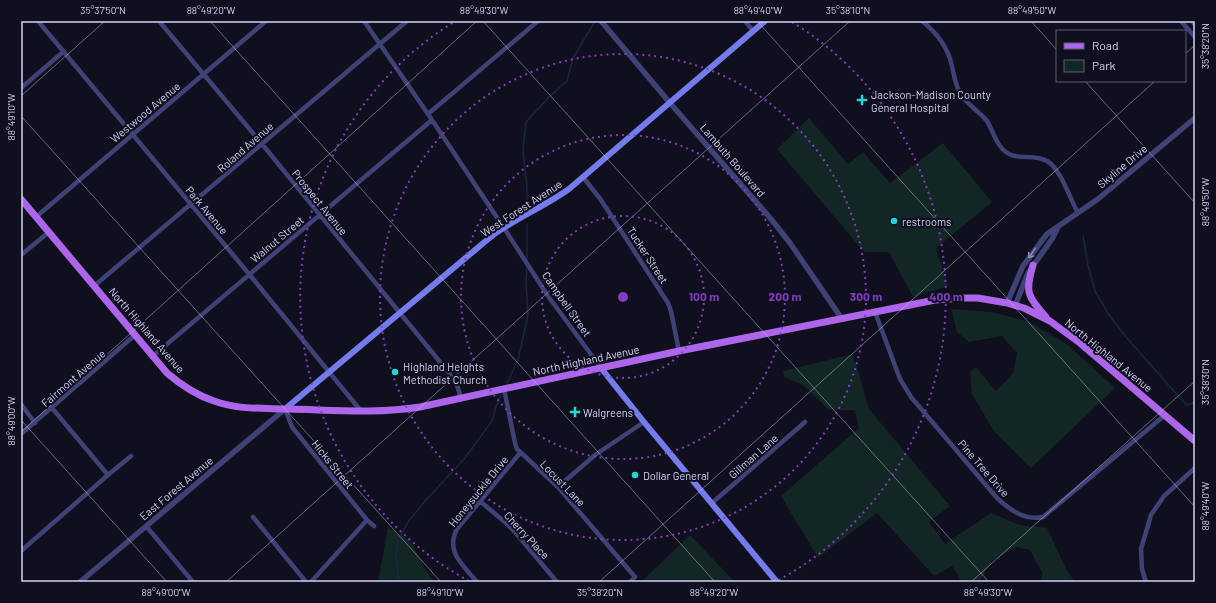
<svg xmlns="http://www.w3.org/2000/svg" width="1216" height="603" viewBox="0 0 1216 603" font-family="Barlow,sans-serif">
<rect width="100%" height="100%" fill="#100f1d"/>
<path fill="#122624" d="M809,118L848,164L863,152L890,183L943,143L992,202L936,248L948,286L913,297L889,252H864L777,149Z
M951,309L991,312L1030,322L1068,345L1115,388L1031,468L994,431L972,394L970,372L976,367L996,391L1013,373L1017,353L1002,336L969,342L957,332Z
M853,354L869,409L950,506L929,522L945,544L991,513L1020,525L1047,528L1066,569L1075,582H1040L1043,574L1030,550L1016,547L992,561L979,582H958L960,579L952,566L934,576L877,513L818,558L781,496L859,428L855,410H829L803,385L784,377L783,371Z
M388,527L411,542L425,569L435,582H378Z
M690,535L735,582H643L642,581Z"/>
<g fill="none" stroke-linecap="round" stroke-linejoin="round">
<path stroke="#152941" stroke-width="1.5" d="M527,206V188L523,150L526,122L549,97L567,81L573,58L595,21
M1083,236L1088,265L1095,291L1109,315L1127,338L1179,397L1187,405L1195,402
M527,261V224
M507,383L518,360L528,315L526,283L527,265
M399,582L396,554L398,540L408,522L426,500L465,458L492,421L496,407L501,395"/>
<path stroke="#3f4276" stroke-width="4.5" d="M38,21L249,274L361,411
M159,21L262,144L449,373L457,385L461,398
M364,21L428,114L504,228L548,296L601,368
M745,21L753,31
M922,21C936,32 948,48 952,66C954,75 955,84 960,93C966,104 979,111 987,121C992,129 994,138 1000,146C1013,164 1031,152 1047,161C1061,169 1070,199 1078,213
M1181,21L1195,37
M1192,21L1195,25
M21,88L63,52
M428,114L538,21
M583,177L601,200L668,303L671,311L679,351
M36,217L266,21
M21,255L49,232
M94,286L407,21
M875,312L900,379L911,397L997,498C1010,510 1025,521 1043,517L1165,415
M153,356L432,120
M504,389L515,443L517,449L558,487L635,577L630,582
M21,404L35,423
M52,408L108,475
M285,409L292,427L367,520L374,526
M21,434L135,335
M558,487L595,455L644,422
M481,502L506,523L515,532L557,582
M712,503L805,422
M253,517L306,582
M146,526L193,582
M21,551L108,475L131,456
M311,582L367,520
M477,582C463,565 445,552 457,529L520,453
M1146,582L1142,569L1141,549L1151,515L1164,496L1195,468"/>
<path stroke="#3f4276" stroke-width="5.5" d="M601,21L670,103L771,219L790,243L842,319
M1007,303L1023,266L1047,234L1098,199L1195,118
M1015,306L1028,273L1052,239L1058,227
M80,582L285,409"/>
<path stroke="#747bed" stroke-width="6" d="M601,368L644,422L777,582
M285,409L493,235C517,218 545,206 569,189L765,21"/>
<path stroke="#ad66eb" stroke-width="7" d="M21,199L167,373C181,385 196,395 214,401C238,410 264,408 289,409C333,410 377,414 420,407L679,351L935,300L964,298H978L1007,303L1024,308L1050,321L1080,343L1195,441
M1033,265C1025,292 1027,296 1046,317"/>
</g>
<defs><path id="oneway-shaft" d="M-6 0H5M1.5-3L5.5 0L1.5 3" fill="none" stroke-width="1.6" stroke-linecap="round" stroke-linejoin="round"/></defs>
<use stroke="#888ab8" href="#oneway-shaft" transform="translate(1032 253) rotate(125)"/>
<path fill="none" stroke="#d2d1f9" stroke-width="1" stroke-opacity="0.45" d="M210,21L715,582M483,21L989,582M757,21L1195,507M1031,21L1057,50M1185,54L1195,45M1085,81L1195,203M21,96L105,21M21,116L441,582M21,420L167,582M21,432L477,21M226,582L850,21M599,582L1155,81M971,582L1195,381"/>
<g fill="none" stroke="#843cc5" stroke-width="2" stroke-dasharray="2 4">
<circle cx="623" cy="297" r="81"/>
<circle cx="623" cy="297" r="162"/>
<circle cx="623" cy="297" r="243"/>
<path d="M469 581A323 323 0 0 1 454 22M792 22A323 323 0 0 1 777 581"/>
</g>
<g fill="#1dd7d9" stroke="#100f1d" stroke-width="1.5">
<path d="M860 94h4v4h4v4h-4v4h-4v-4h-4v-4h4z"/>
<circle cx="894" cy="221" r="4"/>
<circle cx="395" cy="372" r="4"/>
<path d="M573 406h4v4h4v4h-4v4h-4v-4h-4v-4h4z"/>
<circle cx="635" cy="475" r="4"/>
</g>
<g text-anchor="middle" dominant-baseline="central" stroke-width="4" stroke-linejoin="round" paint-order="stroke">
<g font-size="11" fill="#d2d1f9" stroke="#100f1d" text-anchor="start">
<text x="871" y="94">Jackson-Madison County<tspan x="871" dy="13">General Hospital</tspan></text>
<text x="902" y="221">restrooms</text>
<text x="403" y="366">Highland Heights<tspan x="403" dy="13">Methodist Church</tspan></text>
<text x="583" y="412">Walgreens</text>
<text x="643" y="475">Dollar General</text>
</g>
<g font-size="11" fill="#d2d1f9" stroke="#100f1d">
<text transform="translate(145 112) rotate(-40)">Westwood Avenue</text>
<text transform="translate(245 147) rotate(-41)">Roland Avenue</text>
<text transform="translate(733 160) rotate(49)">Lambuth Boulevard</text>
<text transform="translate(1122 166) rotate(-40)">Skyline Drive</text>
<text transform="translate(320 202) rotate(51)">Prospect Avenue</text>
<text transform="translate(521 208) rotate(-33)">West Forest Avenue</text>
<text transform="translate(207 210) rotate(50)">Park Avenue</text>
<text transform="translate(277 239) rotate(-40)">Walnut Street</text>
<text transform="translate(648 255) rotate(57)">Tucker Street</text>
<text transform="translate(567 304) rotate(55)">Campbell Street</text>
<text transform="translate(147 330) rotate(49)">North Highland Avenue</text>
<text transform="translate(1109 355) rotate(39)">North Highland Avenue</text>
<text transform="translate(586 360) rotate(-12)">North Highland Avenue</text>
<text transform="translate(73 378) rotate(-41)">Fairmont Avenue</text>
<text transform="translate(753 456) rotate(-41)">Gillman Lane</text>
<text transform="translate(333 464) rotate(51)">Hicks Street</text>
<text transform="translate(984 468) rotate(49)">Pine Tree Drive</text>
<text transform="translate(563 483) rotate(46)">Locust Lane</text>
<text transform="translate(176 488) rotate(-40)">East Forest Avenue</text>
<text transform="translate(478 491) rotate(-51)">Honeysuckle Drive</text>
<text transform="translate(527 535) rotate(47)">Cherry Place</text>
</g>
</g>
<circle cx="623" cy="297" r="6" fill="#843cc5" stroke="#100f1d" stroke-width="2"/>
<g font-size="12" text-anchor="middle" font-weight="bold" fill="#843cc5" stroke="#100f1d" stroke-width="4" stroke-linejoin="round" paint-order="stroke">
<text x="704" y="301">100 m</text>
<text x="785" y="301">200 m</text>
<text x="866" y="301">300 m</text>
<text x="946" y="301">400 m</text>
</g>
<rect width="1216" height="603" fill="none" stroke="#100f1d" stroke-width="44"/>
<rect x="1056" y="30" width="130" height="52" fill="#100f1d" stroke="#5e5d75"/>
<rect x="1064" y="43" width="20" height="6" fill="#ad66eb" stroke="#5e5d75"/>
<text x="1092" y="50" font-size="12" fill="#d2d1f9">Road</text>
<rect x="1064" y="60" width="20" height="12" fill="#122624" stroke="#5e5d75"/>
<text x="1092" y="70" font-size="12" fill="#d2d1f9">Park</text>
<rect x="22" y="22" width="1172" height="559" fill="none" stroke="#d2d1f9" stroke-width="1.5"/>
<g font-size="10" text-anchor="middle" fill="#d2d1f9">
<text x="103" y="14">35°37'50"N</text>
<text x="211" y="14">88°49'20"W</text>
<text x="484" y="14">88°49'30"W</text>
<text x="758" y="14">88°49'40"W</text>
<text x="848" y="14">35°38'10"N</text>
<text x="1032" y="14">88°49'50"W</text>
<text transform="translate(1205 46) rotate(-90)" y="4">35°38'20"N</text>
<text transform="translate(11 117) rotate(-90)" y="4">88°49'10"W</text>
<text transform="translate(1205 202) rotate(-90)" y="4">88°49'50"W</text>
<text transform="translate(1205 382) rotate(-90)" y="4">35°38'30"N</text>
<text transform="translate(11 421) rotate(-90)" y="4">88°49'00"W</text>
<text transform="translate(1205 506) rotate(-90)" y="4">88°49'40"W</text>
<text x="166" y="596">88°49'00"W</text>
<text x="440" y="596">88°49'10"W</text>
<text x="600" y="596">35°38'20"N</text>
<text x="714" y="596">88°49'20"W</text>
<text x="988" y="596">88°49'30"W</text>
</g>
</svg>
